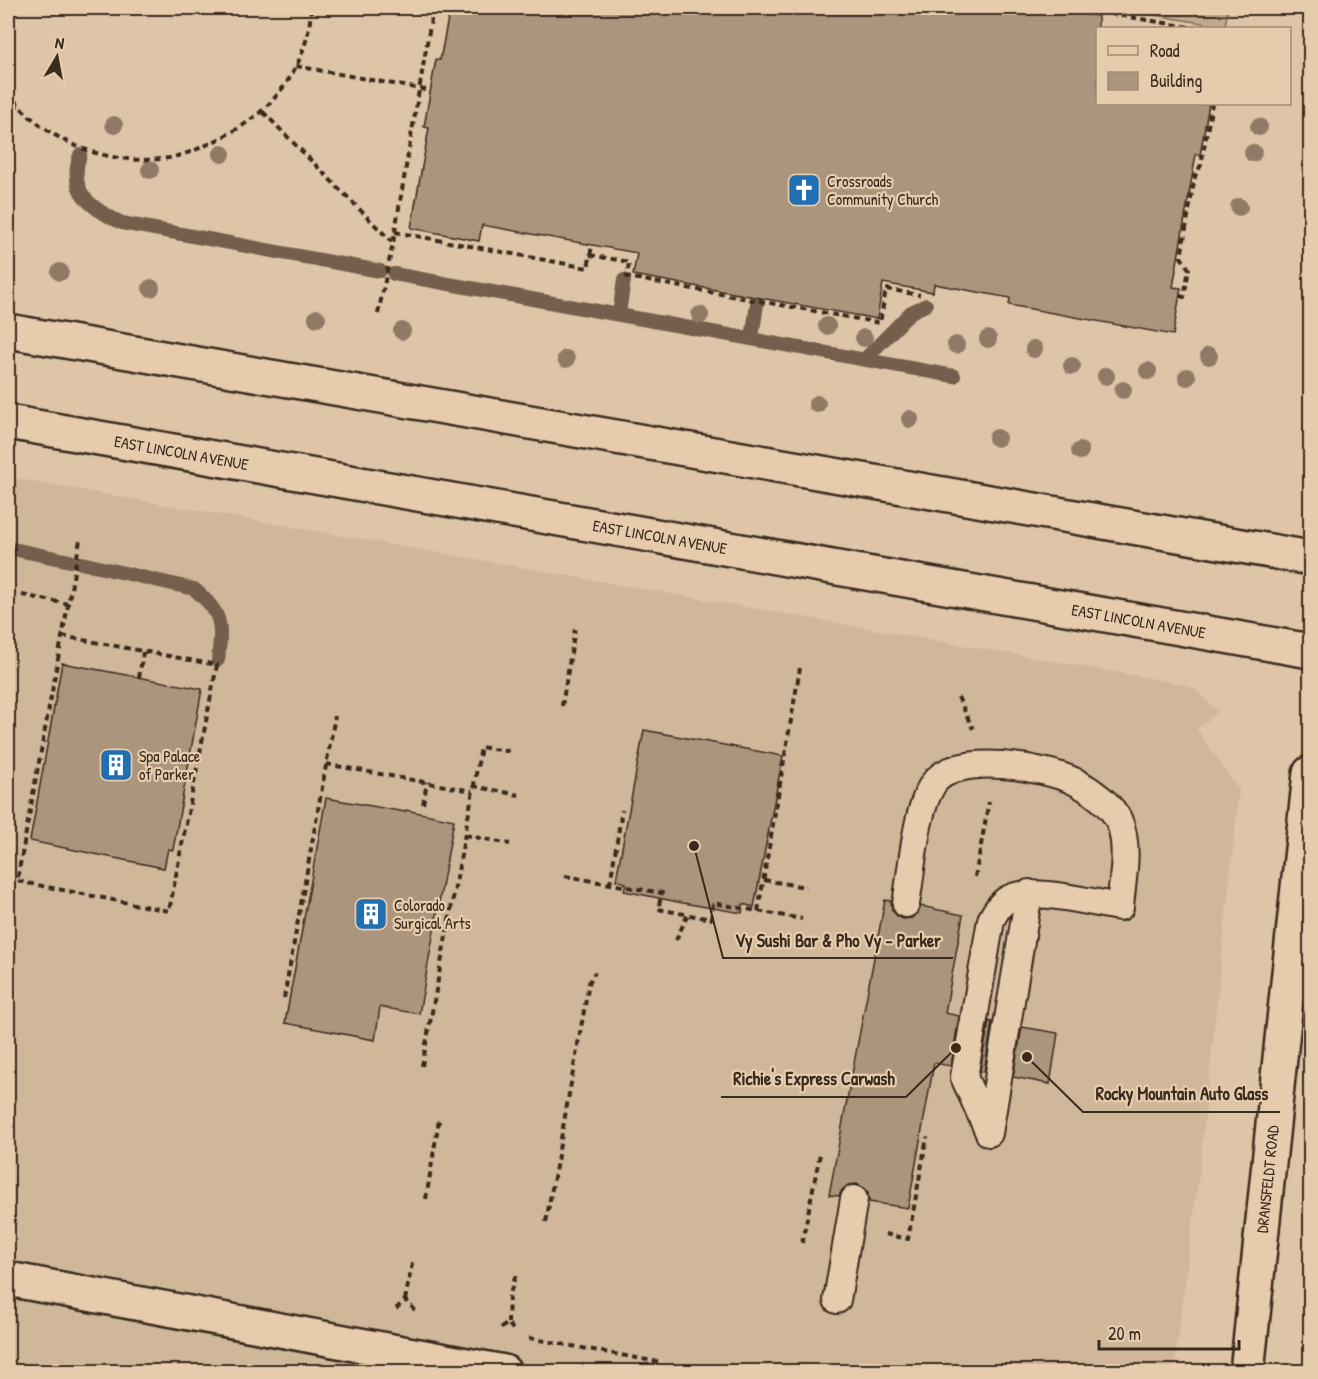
<svg xmlns="http://www.w3.org/2000/svg" width="1318" height="1379" viewBox="0 0 1318 1379" font-family="'Patrick Hand',sans-serif">
<rect width="100%" height="100%" fill="#dfc5a7"/>
<filter id="ink" filterUnits="userSpaceOnUse"><feTurbulence type="fractalNoise" baseFrequency=".0167" numOctaves="2"/><feDisplacementMap in="SourceGraphic" scale="12" xChannelSelector="R" yChannelSelector="G"/><feConvolveMatrix kernelMatrix="1 2 1 2 8 2 1 2 1" color-interpolation-filters="sRGB"/></filter>
<g filter="url(#ink)">
<path fill="#d0b79a" d="M8,477L1183,684L1195,689L1218,712L1197,729L1239,790L1199,1174L1174,1371H8Z"/>
<path fill="#c1a88e" stroke="#7e6956" stroke-width="1.5" d="M1112,8H1228L1225,27Z"/>
<g fill="none" stroke-linecap="round" stroke-linejoin="round">
<path stroke="#735e4c" stroke-width="14" d="M80,155C67,192 92,209 122,223L380,271
M394,274L954,376
M619,314L624,280
M752,338L757,304
M865,359L911,312L926,305
M8,548L70,561
M81,563L194,589C223,613 222,624 218,660"/>
</g>
<path fill="#ac957d" stroke="#3b2a1e" stroke-width="1.5" d="M450,8H1074V12L1098,16V104H1209L1200,155L1196,154L1173,287L1181,288L1173,335L1009,305L1010,298L934,284L933,292L883,283L877,319L633,275L637,253L482,225L479,241L411,228L429,128L424,127L436,59L440,60Z
M62,663L202,689L173,850L168,849L164,868L30,841Z
M644,730L783,756L754,907L743,904L742,913L683,903L624,891L626,883L616,880Z
M326,798L405,812L406,810L454,820L419,1014L380,1007L375,1040L285,1023Z
M885,900L891,901L892,910L897,916L903,919L912,918L918,913L921,906L963,915L945,1013L959,1016L951,1066L934,1063L908,1208L869,1202L868,1193L864,1188L857,1184L848,1185L842,1190L839,1196L829,1195Z
M989,1021L992,1022L984,1072L980,1071Z
M1022,1027L1058,1033L1050,1084L1013,1077Z"/>
<g fill="none" stroke-linecap="round" stroke-linejoin="round">
<g stroke="#3b2a1e" stroke-width="30">
<path id="lane" d="M906,904C912,870 915,812 933,784C955,751 1046,767 1076,782C1091,790 1112,805 1119,821C1130,847 1122,881 1120,907C1091,903 1033,886 1008,899C1000,903 995,912 991,920L964,1077L989,1133
M989,1133L1029,893
M837,1300L854,1199"/>
</g>
<g stroke="#3b2a1e" stroke-width="38">
<path id="street" d="M8,1279L504,1372"/>
</g>
<g stroke="#3b2a1e" stroke-width="38">
<g id="secondary">
<path id="s1" d="M1247,1372L1310,773"/>
</g>
</g>
<g stroke="#3b2a1e" stroke-width="38">
<g id="primary">
<path d="M8,331L1310,558"/>
<path id="s2" d="M8,422L1310,651"/>
</g>
</g>
<path stroke="#3b2a1e" stroke-width="4" stroke-dasharray="6 4.5" stroke-linecap="butt" d="M1106,8L1105,13L1195,28
M296,66L431,91
M8,92C44,142 108,167 169,158C189,154 210,144 228,134C276,109 309,63 311,8
M263,112L392,242
M8,114L18,105
M395,232L588,268L592,245
M590,255L629,262L627,277L880,323L886,289L920,295
M1180,296L1184,297L1189,269L1181,257L1195,176L1201,165L1212,104
M378,314L393,243L433,8
M22,595L68,604
M62,636L217,665L169,911L17,881L80,540
M139,678L143,652
M958,697L973,729
M562,706L575,629
M326,764L472,791
M473,786L519,795
M423,804L427,782
M465,835L510,844
M565,876L662,893L658,909L711,919L713,903L802,919
M975,877L989,802
M764,880L806,887
M610,884L622,810
M758,911L800,668
M676,940L689,912
M284,998L335,716
M422,1066L481,747L505,751L512,750
M426,1199L439,1120
M546,1222L589,983L595,972
M885,1234L908,1239L927,1137
M802,1243L820,1154
M405,1300L413,1259
M396,1309L405,1300L418,1313
M508,1323L509,1297L516,1274
M501,1328L508,1323L515,1332
M529,1338L658,1362"/>
<use href="#lane" stroke="#e6cbad" stroke-width="26"/>
<use href="#street" stroke="#e6cbad" stroke-width="33"/>
<use href="#secondary" stroke="#e6cbad" stroke-width="33"/>
<use href="#primary" stroke="#e6cbad" stroke-width="33"/>
</g>
<g fill="#907a65">
<circle cx="114" cy="125" r="9"/>
<circle cx="1259" cy="127" r="9"/>
<circle cx="1253" cy="153" r="9"/>
<circle cx="222" cy="154" r="9"/>
<circle cx="150" cy="170" r="9"/>
<circle cx="1239" cy="207" r="9"/>
<circle cx="60" cy="272" r="9"/>
<circle cx="151" cy="288" r="9"/>
<circle cx="700" cy="315" r="9"/>
<circle cx="317" cy="318" r="9"/>
<circle cx="827" cy="326" r="9"/>
<circle cx="402" cy="331" r="9"/>
<circle cx="864" cy="338" r="9"/>
<circle cx="988" cy="339" r="9"/>
<circle cx="956" cy="345" r="9"/>
<circle cx="1034" cy="349" r="9"/>
<circle cx="1209" cy="356" r="9"/>
<circle cx="566" cy="359" r="9"/>
<circle cx="1072" cy="366" r="9"/>
<circle cx="1148" cy="371" r="9"/>
<circle cx="1106" cy="376" r="9"/>
<circle cx="1187" cy="377" r="9"/>
<circle cx="1123" cy="390" r="9"/>
<circle cx="817" cy="404" r="9"/>
<circle cx="910" cy="419" r="9"/>
<circle cx="997" cy="438" r="9"/>
<circle cx="1080" cy="451" r="9"/>
</g>
</g>
<defs>
<g id="church-square" transform="scale(1.725)"><rect x="-9" y="-9" width="18" height="18" rx="4" fill="#1f6fb2" stroke="#e6cbad"/><path d="M-1.2-6h2.4v3.5h3.3v2.4h-3.3V6h-2.4V-.1h-3.3v-2.4h3.3Z" fill="#fff"/></g>
<g id="building-square" transform="scale(1.725)"><rect x="-9" y="-9" width="18" height="18" rx="4" fill="#1f6fb2" stroke="#e6cbad"/><path d="M-4-6H4V6H1V3H-1V6H-4ZM-2.5-4.3h1.7v1.8h-1.7ZM.8-4.3h1.7v1.8H.8ZM-2.5-1h1.7V.8h-1.7ZM.8-1h1.7V.8H.8Z" fill="#fff"/></g>
</defs>
<g fill-rule="evenodd">
<use href="#church-square" x="804" y="190"/>
<use href="#building-square" x="116" y="765"/>
<use href="#building-square" x="371" y="914"/>
</g>
<g text-anchor="middle" dominant-baseline="central" stroke-width="4.5" stroke-linejoin="round" paint-order="stroke">
<g font-size="16" fill="#3b2a1e" stroke="#e6cbad" text-anchor="start">
<text x="827" y="181">Crossroads<tspan x="827" dy="18">Community Church</tspan></text>
<text x="139" y="756">Spa Palace<tspan x="139" dy="18">of Parker</tspan></text>
<text x="394" y="905">Colorado<tspan x="394" dy="18">Surgical Arts</tspan></text>
</g>
<g font-size="16" fill="#3b2a1e" stroke="#e6cbad">
<text stroke="none"><textPath href="#s2" startOffset="176">EAST LINCOLN AVENUE</textPath></text>
<text stroke="none"><textPath href="#s2" startOffset="662">EAST LINCOLN AVENUE</textPath></text>
<text stroke="none"><textPath href="#s2" startOffset="1148">EAST LINCOLN AVENUE</textPath></text>
<text stroke="none"><textPath href="#s1" startOffset="194">DRANSFELDT ROAD</textPath></text>
</g>
</g>
<path fill="none" stroke="#3b2a1e" stroke-width="2" d="M694 846L723 958H953M956 1048L906 1097H721M1027 1057L1083 1112H1280"/>
<g fill="#3b2a1e" stroke="#e6cbad" stroke-width="2">
<circle cx="694" cy="846" r="6"/>
<circle cx="956" cy="1048" r="6"/>
<circle cx="1027" cy="1057" r="6"/>
</g>
<g font-size="18" text-anchor="middle" font-weight="bold" fill="#3b2a1e" stroke="#e6cbad" stroke-width="4.5" stroke-linejoin="round" paint-order="stroke">
<text x="838" y="947">Vy Sushi Bar &amp; Pho Vy - Parker</text>
<text x="814" y="1085">Richie's Express Carwash</text>
<text x="1182" y="1100">Rocky Mountain Auto Glass</text>
</g>
<rect width="1318" height="1379" fill="none" stroke="#e6cbad" stroke-width="30"/>
<rect x="15" y="15" width="1288" height="1349" fill="none" stroke="#3b2a1e" stroke-width="2" filter="url(#ink)"/>
<rect x="1096" y="27" width="195" height="78" fill="#e6cbad" stroke="#a28b74" stroke-width="1.5"/>
<rect x="1108" y="46" width="30" height="9" fill="#e6cbad" stroke="#a28b74" stroke-width="1.5"/>
<text x="1150" y="57" font-size="18" fill="#3b2a1e">Road</text>
<rect x="1108" y="72" width="30" height="18" fill="#ac957d" stroke="#a28b74" stroke-width="1.5"/>
<text x="1150" y="87" font-size="18" fill="#3b2a1e">Building</text>
<g transform="translate(57 57) rotate(10)" stroke="#e6cbad" stroke-width="4.5" paint-order="stroke">
<path d="M0-4.5L10 22L0 15L-10 22Z" fill="#3b2a1e"/>
<text y="-9" font-size="16" font-weight="bold" text-anchor="middle" fill="#3b2a1e">N</text>
</g>
<path d="M1099 1340v9h140v-9" fill="none" stroke="#3b2a1e" stroke-width="3"/>
<text x="1108" y="1340" font-size="18" fill="#3b2a1e" stroke="#e6cbad" stroke-width="4.5" paint-order="stroke">20 m</text>
</svg>
